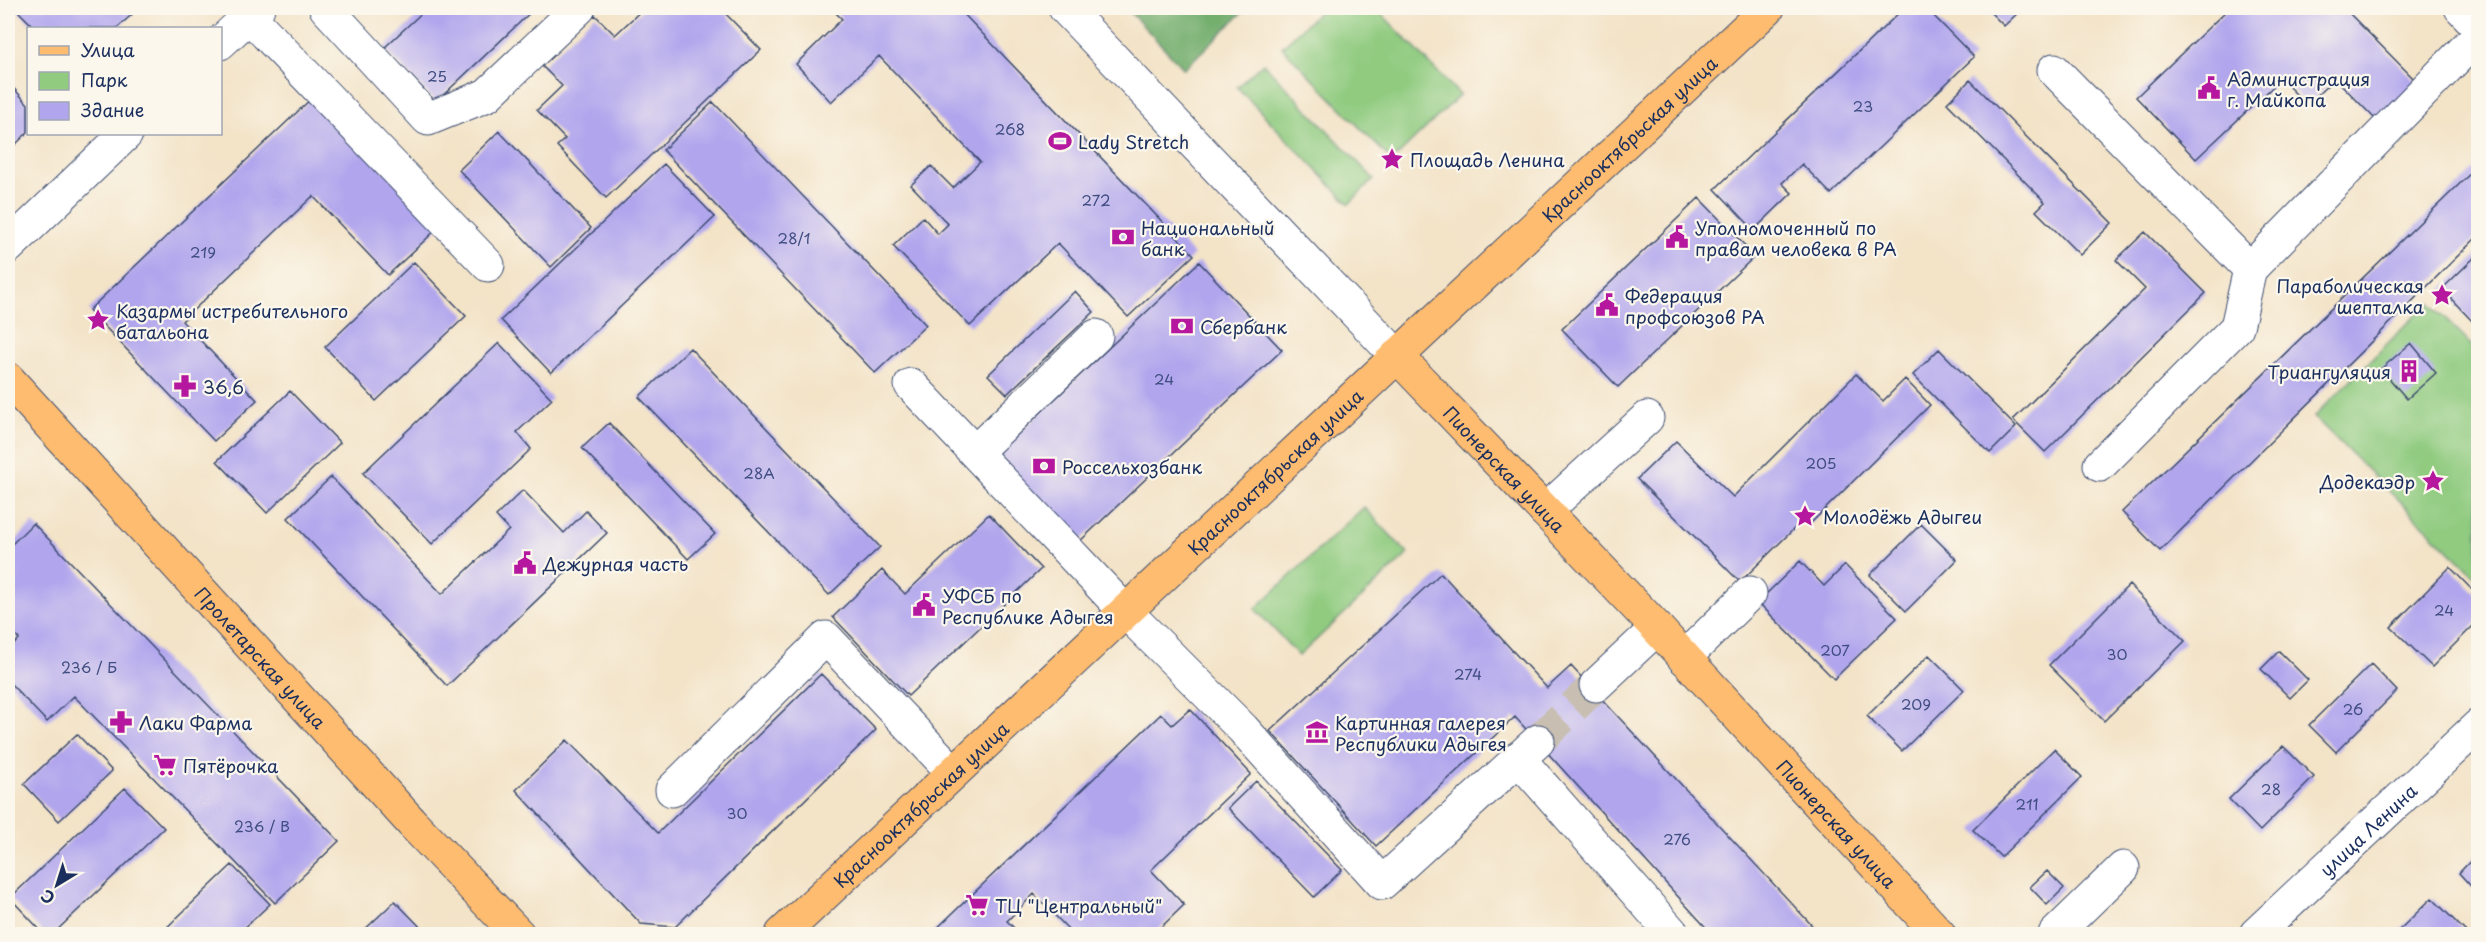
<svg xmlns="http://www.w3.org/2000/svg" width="2486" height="942" viewBox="0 0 2486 942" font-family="'Playpen Sans',sans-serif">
<rect width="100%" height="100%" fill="#fbf7ec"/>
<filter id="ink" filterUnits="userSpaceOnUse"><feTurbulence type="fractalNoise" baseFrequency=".0167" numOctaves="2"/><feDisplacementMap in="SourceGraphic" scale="12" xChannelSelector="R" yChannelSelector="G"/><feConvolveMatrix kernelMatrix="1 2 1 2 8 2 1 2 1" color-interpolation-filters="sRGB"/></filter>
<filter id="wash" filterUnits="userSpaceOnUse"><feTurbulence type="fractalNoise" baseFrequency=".008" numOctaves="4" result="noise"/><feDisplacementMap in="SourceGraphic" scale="24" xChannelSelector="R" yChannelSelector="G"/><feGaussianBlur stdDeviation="1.35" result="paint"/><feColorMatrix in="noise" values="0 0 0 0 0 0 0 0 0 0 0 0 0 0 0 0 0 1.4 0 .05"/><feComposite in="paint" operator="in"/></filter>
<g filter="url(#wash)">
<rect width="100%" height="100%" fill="#f3e3c7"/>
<path fill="#90cb80" stroke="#567d6f" stroke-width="1.5" d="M1323,8H1376L1460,95L1392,161L1282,47Z
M1263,63L1374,179L1349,204L1237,87Z
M2429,302L2478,352V579L2314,417Z
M1364,507L1408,554L1299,656L1255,609Z"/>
<path fill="#74af6e" stroke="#486f66" stroke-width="1.5" d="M1126,8H1247L1184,69Z"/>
<g id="blocks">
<path fill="#b1a6ed" d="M24,8H139L117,28H35L19,12Z
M427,8H535L436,102L384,48Z
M644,8H720L761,50L606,198L557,146L565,139L537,110L562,86L542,66L595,15L615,35Z
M831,8H958L1194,255L1128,317L1058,243L970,326L893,246L923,217L938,234L948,224L911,185L931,166L953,188L980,162L879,56L831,102L796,64L842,19Z
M1904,8H1926L1974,57L1831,194L1802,164L1782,183L1792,193L1754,230L1715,189Z
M1986,8H2023L2004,26Z
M2223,8H2344L2418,83L2378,122L2335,78L2307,105L2281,79L2196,159L2136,97L2226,11Z
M1970,80L2112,223L2080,255L2036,211L2045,202L1947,103Z
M8,82L28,104V132L8,152Z
M314,96L439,227L388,275L313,196L182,321L257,400L214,441L89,310Z
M713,102L926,325L875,373L663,150Z
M499,131L591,228L551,267L459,170Z
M664,164L715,217L551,373L501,320Z
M2478,166V236L2160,551L2122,512Z
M1699,198L1755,256L1618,387L1562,329Z
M2145,232L2206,293L2045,452L2013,420L2145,289L2116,260Z
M2478,254V315L2472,321L2442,289Z
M414,262L466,316L376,401L325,347Z
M1199,262L1282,350L1078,543L995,456Z
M1075,291L1094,312L1007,394L988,375Z
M499,343L552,399L517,432L531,449L432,544L363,473Z
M2411,343L2436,373L2407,399L2381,369Z
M690,348L880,547L829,595L639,397Z
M1939,349L2016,427L1990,453L1913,375Z
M1856,374L1883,401L1905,379L1930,405L1809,525L1803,520L1740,582L1637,479L1676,441L1733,497Z
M290,391L340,443L267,513L217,461Z
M609,423L715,534L688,559L582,448Z
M331,477L442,594L509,530L496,516L523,490L564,533L586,511L607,533L447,686L288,518Z
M989,514L1041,569L908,696L833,617L882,570L905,594Z
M33,523L339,841L275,903L74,696L47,722L8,681V651L19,639L8,627V548Z
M1921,524L1957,560L1906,611L1870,575Z
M1800,561L1824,586L1845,565L1897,618L1834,679L1758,602Z
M2450,567L2478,596V621L2432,667L2391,627Z
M1441,573L1547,688L1571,666L1820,934H1712L1515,717L1376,846L1270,731Z
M2129,585L2185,641L2104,721L2049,665Z
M2279,651L2308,680L2290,698L2261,669Z
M1929,655L1964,690L1902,751L1867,716Z
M2371,664L2397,691L2336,752L2309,725Z
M821,674L876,730L675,927L641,924L516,790L567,740L658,833Z
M1190,709L1251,774L1151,870L1184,905L1154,934H1073L1034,894L1007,921L1020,934H931L1161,714L1172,725Z
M77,734L112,771L59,821L24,784Z
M2283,746L2314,777L2260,831L2229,799Z
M2054,749L2082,777L2001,857L1973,830Z
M1256,781L1342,870L1314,897L1228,808Z
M125,788L164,828L53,934H44L10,898Z
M2478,853V894L2459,873Z
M232,865L270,904L238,934H160Z
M2047,871L2064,888L2047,905L2030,887Z
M2432,898L2468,934H2395Z
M395,901L427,934H360Z"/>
</g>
</g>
<g filter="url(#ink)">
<use href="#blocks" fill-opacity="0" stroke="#3b4a6e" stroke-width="1.5"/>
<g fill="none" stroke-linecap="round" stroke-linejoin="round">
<path stroke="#c8bfb2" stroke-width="33" stroke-dasharray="33 16" stroke-linecap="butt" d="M1538,741L1596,685"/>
<g stroke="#3b4a6e" stroke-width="35">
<g id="minor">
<path d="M326,8L428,119L487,95L579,8"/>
<path d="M1065,8L1397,356"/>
<path d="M2461,8L2478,26"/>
<path d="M249,16L488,265"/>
<path d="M220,43L258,8"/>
<path d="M2054,70L2250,269"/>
<path d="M8,247L126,134"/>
<path d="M911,385L1125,611L1243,729L1382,883L1538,741"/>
<path d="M975,452L1096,336"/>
<path d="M2100,465L2237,327L2250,269L2478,36"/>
<path d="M1545,511L1647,418"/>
<path d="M1684,658L1750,593"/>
<path d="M1596,685L1657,628"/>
<path d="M1518,758L1673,934"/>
<path d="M672,790L826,638L953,772"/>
<path d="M2055,934L2123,868"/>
<path id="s1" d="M2256,934L2478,726"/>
</g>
</g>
<g stroke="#3b4a6e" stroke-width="35">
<g id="major">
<path id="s2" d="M1397,356L1657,628L1939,934"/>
<path id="s3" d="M8,379L413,824L518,934"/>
<path id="s4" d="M782,934L1768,8"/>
</g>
</g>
<use href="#minor" stroke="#fff" stroke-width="33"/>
<use href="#major" stroke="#fdbc6f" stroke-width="33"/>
</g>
</g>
<defs>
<g id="civic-bare" transform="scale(1.8)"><path d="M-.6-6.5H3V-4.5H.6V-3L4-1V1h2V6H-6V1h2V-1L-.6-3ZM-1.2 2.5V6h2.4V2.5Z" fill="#b5179e" stroke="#fbf7ec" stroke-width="2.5" paint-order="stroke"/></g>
<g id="stadium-bare" transform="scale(1.8)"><path d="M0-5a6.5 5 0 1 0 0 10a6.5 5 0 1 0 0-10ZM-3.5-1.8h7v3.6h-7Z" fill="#b5179e" stroke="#fbf7ec" stroke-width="2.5" paint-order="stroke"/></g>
<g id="sight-bare" transform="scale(1.8)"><path d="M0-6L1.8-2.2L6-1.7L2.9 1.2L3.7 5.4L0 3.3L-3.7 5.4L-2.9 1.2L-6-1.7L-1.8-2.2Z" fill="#b5179e" stroke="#fbf7ec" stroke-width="2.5" paint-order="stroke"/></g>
<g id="bank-bare" transform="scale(1.8)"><path d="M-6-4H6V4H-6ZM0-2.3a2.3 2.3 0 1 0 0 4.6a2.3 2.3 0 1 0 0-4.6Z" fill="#b5179e" stroke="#fbf7ec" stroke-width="2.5" paint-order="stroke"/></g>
<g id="building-bare" transform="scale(1.8)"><path d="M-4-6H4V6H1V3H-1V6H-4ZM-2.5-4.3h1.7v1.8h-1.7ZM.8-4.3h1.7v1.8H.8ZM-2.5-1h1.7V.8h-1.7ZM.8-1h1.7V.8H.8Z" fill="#b5179e" stroke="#fbf7ec" stroke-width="2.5" paint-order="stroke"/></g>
<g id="pharmacy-bare" transform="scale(1.8)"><path d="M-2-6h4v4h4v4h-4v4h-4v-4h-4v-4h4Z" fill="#b5179e" stroke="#fbf7ec" stroke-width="2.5" paint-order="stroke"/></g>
<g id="museum-bare" transform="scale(1.8)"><path d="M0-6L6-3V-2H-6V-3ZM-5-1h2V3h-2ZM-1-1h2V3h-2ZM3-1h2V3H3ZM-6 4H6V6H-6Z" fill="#b5179e" stroke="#fbf7ec" stroke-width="2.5" paint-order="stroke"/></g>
<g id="supermarket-bare" transform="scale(1.8)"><path d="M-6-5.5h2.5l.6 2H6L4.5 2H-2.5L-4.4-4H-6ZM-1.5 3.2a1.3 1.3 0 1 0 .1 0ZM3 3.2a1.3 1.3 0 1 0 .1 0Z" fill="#b5179e" stroke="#fbf7ec" stroke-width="2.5" paint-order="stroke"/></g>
</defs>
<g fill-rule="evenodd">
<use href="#civic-bare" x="2209" y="88"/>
<use href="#stadium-bare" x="1060" y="141"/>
<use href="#sight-bare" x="1392" y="159"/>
<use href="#bank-bare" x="1123" y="237"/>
<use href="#civic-bare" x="1677" y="237"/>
<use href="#sight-bare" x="2442" y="295"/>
<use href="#civic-bare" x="1607" y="305"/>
<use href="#sight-bare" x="98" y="320"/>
<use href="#bank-bare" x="1182" y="326"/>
<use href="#building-bare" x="2409" y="371"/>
<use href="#pharmacy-bare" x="185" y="386"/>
<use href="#bank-bare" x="1044" y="466"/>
<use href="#sight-bare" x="2433" y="481"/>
<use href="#sight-bare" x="1805" y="516"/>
<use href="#civic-bare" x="525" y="563"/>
<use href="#civic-bare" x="924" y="605"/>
<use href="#pharmacy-bare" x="121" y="722"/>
<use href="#museum-bare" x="1317" y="732"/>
<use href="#supermarket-bare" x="165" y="765"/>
<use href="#supermarket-bare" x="977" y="905"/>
</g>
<g text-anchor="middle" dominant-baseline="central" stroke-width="4.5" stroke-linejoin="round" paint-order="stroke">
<g font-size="15" fill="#404d82">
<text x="437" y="75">25</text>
<text x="1863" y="105">23</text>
<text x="1010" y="128">268</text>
<text x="1096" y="199">272</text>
<text x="794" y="237">28/1</text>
<text x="203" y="251">219</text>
<text x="1164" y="378">24</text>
<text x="1821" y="462">205</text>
<text x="759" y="472">28А</text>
<text x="2444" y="609">24</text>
<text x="1835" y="649">207</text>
<text x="2117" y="653">30</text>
<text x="89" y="666">236 / Б</text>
<text x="1468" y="673">274</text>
<text x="1916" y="703">209</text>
<text x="2353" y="708">26</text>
<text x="2271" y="788">28</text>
<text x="2027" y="803">211</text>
<text x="737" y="812">30</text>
<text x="262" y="825">236 / В</text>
<text x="1677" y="838">276</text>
</g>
<g font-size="18" fill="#1b2f5e" stroke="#fbf7ec" text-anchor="start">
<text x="2227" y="78">Администрация<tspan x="2227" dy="21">г. Майкопа</tspan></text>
<text x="1078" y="141">Lady Stretch</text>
<text x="1410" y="159">Площадь Ленина</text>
<text x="1141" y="227">Национальный<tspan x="1141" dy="21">банк</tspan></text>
<text x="1695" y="227">Уполномоченный по<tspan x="1695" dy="21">правам человека в РА</tspan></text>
<text x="2424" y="285" text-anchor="end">Параболическая<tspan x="2424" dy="21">шепталка</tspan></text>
<text x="1625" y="295">Федерация<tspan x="1625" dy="21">профсоюзов РА</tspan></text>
<text x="116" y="310">Казармы истребительного<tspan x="116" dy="21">батальона</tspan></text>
<text x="1200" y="326">Сбербанк</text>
<text x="2391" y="371" text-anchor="end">Триангуляция</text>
<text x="203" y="386">36,6</text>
<text x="1062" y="466">Россельхозбанк</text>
<text x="2415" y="481" text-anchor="end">Додекаэдр</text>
<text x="1823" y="516">Молодёжь Адыгеи</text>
<text x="543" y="563">Дежурная часть</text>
<text x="942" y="595">УФСБ по<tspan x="942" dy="21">Республике Адыгея</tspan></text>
<text x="139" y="722">Лаки Фарма</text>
<text x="1335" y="722">Картинная галерея<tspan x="1335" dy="21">Республики Адыгея</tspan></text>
<text x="183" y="765">Пятёрочка</text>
<text x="995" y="905">ТЦ "Центральный"</text>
</g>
<g font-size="18" fill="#1b2f5e" stroke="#fbf7ec">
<text stroke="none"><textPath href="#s4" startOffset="1162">Краснооктябрьская улица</textPath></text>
<text stroke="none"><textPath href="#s2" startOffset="156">Пионерская улица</textPath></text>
<text stroke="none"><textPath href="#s4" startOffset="676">Краснооктябрьская улица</textPath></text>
<text stroke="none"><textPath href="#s3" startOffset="376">Пролетарская улица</textPath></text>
<text stroke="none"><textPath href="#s4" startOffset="190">Краснооктябрьская улица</textPath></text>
<text stroke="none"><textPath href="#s2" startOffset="642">Пионерская улица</textPath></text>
<text stroke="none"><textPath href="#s1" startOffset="153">улица Ленина</textPath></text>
</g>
</g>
<rect width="2486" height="942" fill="none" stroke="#fbf7ec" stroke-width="30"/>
<rect x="27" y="27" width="195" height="108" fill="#fbf7ec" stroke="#a1a7b3" stroke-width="1.5"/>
<rect x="39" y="46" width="30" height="9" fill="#fdbc6f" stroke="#a1a7b3" stroke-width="1.5"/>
<text x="81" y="57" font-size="18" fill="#1b2f5e">Улица</text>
<rect x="39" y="72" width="30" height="18" fill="#90cb80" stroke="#a1a7b3" stroke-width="1.5"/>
<text x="81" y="87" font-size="18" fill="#1b2f5e">Парк</text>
<rect x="39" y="102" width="30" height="18" fill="#b1a6ed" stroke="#a1a7b3" stroke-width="1.5"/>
<text x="81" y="117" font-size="18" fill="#1b2f5e">Здание</text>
<g transform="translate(57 885) rotate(218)" stroke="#fbf7ec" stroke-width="4.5" paint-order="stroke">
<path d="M0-4.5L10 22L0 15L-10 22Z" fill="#1b2f5e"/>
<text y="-9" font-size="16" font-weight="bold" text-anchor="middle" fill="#1b2f5e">С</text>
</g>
</svg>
